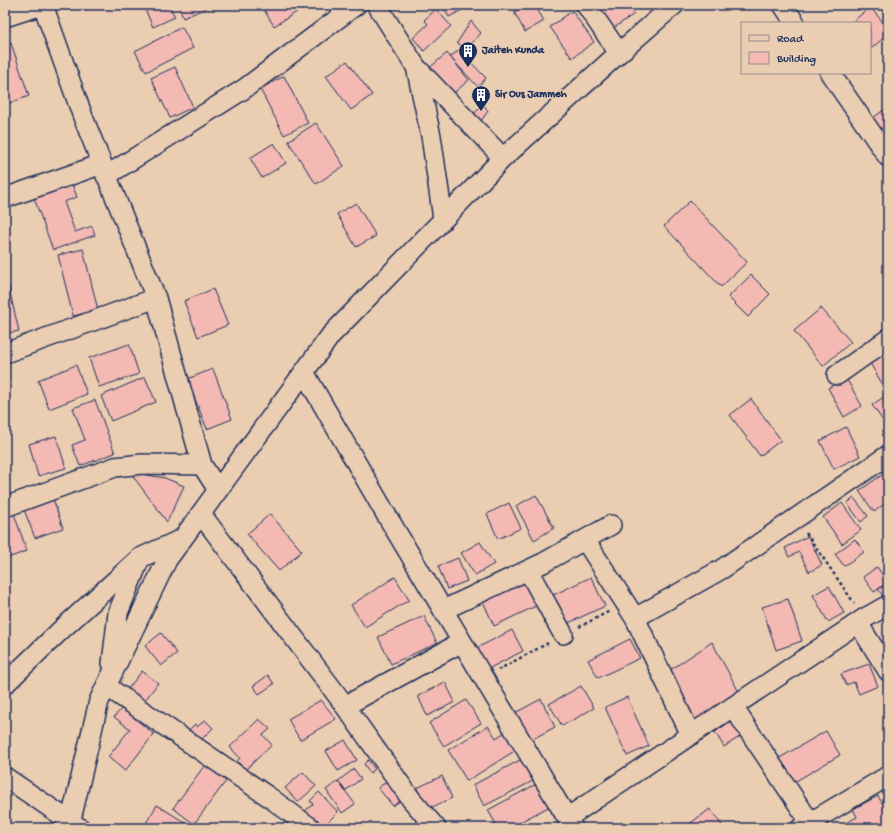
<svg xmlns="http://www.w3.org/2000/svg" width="893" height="833" viewBox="0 0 893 833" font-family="'Gochi Hand',sans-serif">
<rect width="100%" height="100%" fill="#ebcdb1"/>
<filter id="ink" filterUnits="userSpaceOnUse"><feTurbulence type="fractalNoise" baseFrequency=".025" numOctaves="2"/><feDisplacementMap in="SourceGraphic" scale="8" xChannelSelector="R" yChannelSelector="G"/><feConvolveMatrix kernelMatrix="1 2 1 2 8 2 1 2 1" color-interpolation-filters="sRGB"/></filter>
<g filter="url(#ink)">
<path fill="#f4b9b3" stroke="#1b2f5e" d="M143,5H169L175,17L153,27Z
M178,5H211V6L183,18Z
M261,5H297L300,10L274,26Z
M442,5H471L449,17Z
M526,5H535L544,21L525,32L514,12Z
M594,5H628L634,14L611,30Z
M879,5H888V17Z
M870,7L888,28V34L872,48L870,45V23H851Z
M436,9L451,26L424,51L413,38L428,24L424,20Z
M572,11L594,42L572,58L550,27Z
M471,21L481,33L467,49L457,43Z
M182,27L193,48L146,72L135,51Z
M11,43L29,96L5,105V45Z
M459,50L486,78L478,87L450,57Z
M447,53L469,80L449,97L427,70Z
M347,61L372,95L351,110L326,76Z
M175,67L193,107L170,118L151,78Z
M284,76L308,123L284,135L260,89Z
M484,105L488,111L481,121L473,114Z
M888,107V144L870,120Z
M316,123L344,166L316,184L288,141Z
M274,143L286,163L262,178L250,158Z
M72,184L77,197L64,202L75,232L92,226L95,235L53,250L34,198Z
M690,201L747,262L721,287L664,226Z
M356,203L376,236L356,247L337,214Z
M83,249L98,310L73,316L58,255Z
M751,275L770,294L748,317L728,297Z
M5,280H7L19,331L5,334Z
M213,289L228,325L198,337L184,301Z
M821,308L851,342L823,366L794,331Z
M129,344L139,374L99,387L89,358Z
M888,345V384L884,387L867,358Z
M76,365L87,394L49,409L38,380Z
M213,369L232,419L207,429L187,379Z
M145,377L156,402L111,421L101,396Z
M846,378L862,406L844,417L828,388Z
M888,394V428L872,405Z
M751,399L781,440L760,456L730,415Z
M95,400L115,453L80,466L72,445L85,440L73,408Z
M846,427L860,456L834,469L820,441Z
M56,436L66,468L38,476L29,444Z
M141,474L165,478L184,486L167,522L132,475Z
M883,474L888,481V501L874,512L859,491Z
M536,495L554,528L534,540L516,506Z
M52,496L63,528L35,538L23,507Z
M854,498L868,516L861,522L847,503Z
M509,503L521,528L498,539L487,514Z
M842,503L861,530L842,544L823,517Z
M12,508L27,551L5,559V510Z
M270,514L302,551L279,571L247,534Z
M808,536L822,565L809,572L799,552L789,557L785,548Z
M855,539L864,552L844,566L835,554Z
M480,542L494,564L475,575L461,553Z
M458,558L467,581L447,589L438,566Z
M877,567L888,583L874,592L863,577Z
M526,575L540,604L494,626L481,597Z
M395,577L409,600L365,627L351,605Z
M591,577L605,606L564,625L551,596Z
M888,582V595L884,598L878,589Z
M829,586L844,613L828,622L813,595Z
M788,599L802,641L776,650L762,607Z
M424,616L437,643L391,664L378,637Z
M512,630L523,651L484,671L473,650Z
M161,633L177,653L161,666L145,646Z
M630,639L640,658L598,678L588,660Z
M712,642L739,692L694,723L670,670Z
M869,664L878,686L859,694L854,682L846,685L841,674Z
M142,671L158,683L143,703L127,690Z
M268,675L274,684L259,694L253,686Z
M445,682L455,702L427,716L418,696Z
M581,686L594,708L562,726L549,704Z
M627,697L649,746L627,756L605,707Z
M541,699L555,727L529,741L515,713Z
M321,700L336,719L300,740L288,719Z
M466,700L481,723L444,746L429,723Z
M122,708L154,734L125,771L108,757L130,729L114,717Z
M259,719L270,729L263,735L272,745L245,770L237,761L240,758L230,747Z
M205,720L213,728L201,740L189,730L195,724L197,727Z
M731,721L741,736L724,747L715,732Z
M488,726L496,738L505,732L516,750L467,781L448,750Z
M826,731L840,755L791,784L776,760Z
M345,740L357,760L338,771L326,751Z
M522,759L533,781L484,806L473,785Z
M368,760L375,769L370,773L364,764Z
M205,765L226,781L194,824L173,808Z
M354,769L361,779L345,791L338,781Z
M303,772L316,786L298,802L285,788Z
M442,776L452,798L426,810L417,788Z
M338,781L355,804L342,813L326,790Z
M387,781L401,800L393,806L378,788Z
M540,782L552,805L509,828H498L488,810Z
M319,792L338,812L322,828L305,811L313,804L310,801Z
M878,796L882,803L888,800V828H837L857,817L853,809Z
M157,805L189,825L187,828H143Z
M710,809L724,828H692L689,824Z"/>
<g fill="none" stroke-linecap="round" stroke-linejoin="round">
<g stroke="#1b2f5e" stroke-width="22">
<path id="minor" d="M43,5L83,117L156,298L202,465L218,490
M377,5L416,67L503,158
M586,5L619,53
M783,5L795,23
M5,17L42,5
M416,67L431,136L443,219
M830,73L888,157
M106,176L244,89L356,5
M5,198L102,164
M5,353L156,298
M304,372L384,511L573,828
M837,375L888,339
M5,507L115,467L142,464L202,465
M201,514L340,699L411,799L436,828
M585,540L635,618
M528,570L563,634
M443,610L543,563L611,525
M858,623L888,671
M112,663L118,613L140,558L182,539
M5,684L61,630L140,558
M106,686L269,797L311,828
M345,706L462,642
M733,707L814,828
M691,735L635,618L722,569L888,455
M5,777L80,828
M567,818L865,618L888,605
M69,828L99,701L167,560L331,335L503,158L619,53L674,5
M801,828L888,776"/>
</g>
<path stroke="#1b2f5e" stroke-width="2.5" stroke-dasharray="3 3" stroke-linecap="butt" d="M806,533L854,603
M579,627L610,611
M498,670L548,643"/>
<use href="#minor" stroke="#ebcdb1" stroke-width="19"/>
</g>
</g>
<defs>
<g id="building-pin" transform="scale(1)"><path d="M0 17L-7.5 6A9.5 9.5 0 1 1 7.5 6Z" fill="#1b2f5e" stroke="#ebcdb1"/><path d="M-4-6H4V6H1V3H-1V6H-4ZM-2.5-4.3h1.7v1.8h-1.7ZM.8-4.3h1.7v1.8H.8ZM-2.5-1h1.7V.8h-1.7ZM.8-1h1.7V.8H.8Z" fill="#fff"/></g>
</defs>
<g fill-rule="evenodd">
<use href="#building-pin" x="468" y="51"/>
<use href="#building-pin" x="481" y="95"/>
</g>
<g text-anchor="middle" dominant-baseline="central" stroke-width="3" stroke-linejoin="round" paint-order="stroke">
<g font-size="11" font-weight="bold" fill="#1b2f5e" stroke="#ebcdb1" text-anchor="start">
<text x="482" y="51">Jaiteh Kunda</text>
<text x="495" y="95">Sir Ous Jammeh</text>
</g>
</g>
<rect width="893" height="833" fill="none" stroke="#ebcdb1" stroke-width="20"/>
<rect x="10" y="10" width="873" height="813" fill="none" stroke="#1b2f5e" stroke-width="1.5" filter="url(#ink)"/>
<rect x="741" y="22" width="130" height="52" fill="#ebcdb1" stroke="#988e90"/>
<rect x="749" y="35" width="20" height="6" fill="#ebcdb1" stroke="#988e90"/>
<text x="777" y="42" font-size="12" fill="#1b2f5e">Road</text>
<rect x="749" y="52" width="20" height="12" fill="#f4b9b3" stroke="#988e90"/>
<text x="777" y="62" font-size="12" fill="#1b2f5e">Building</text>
</svg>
